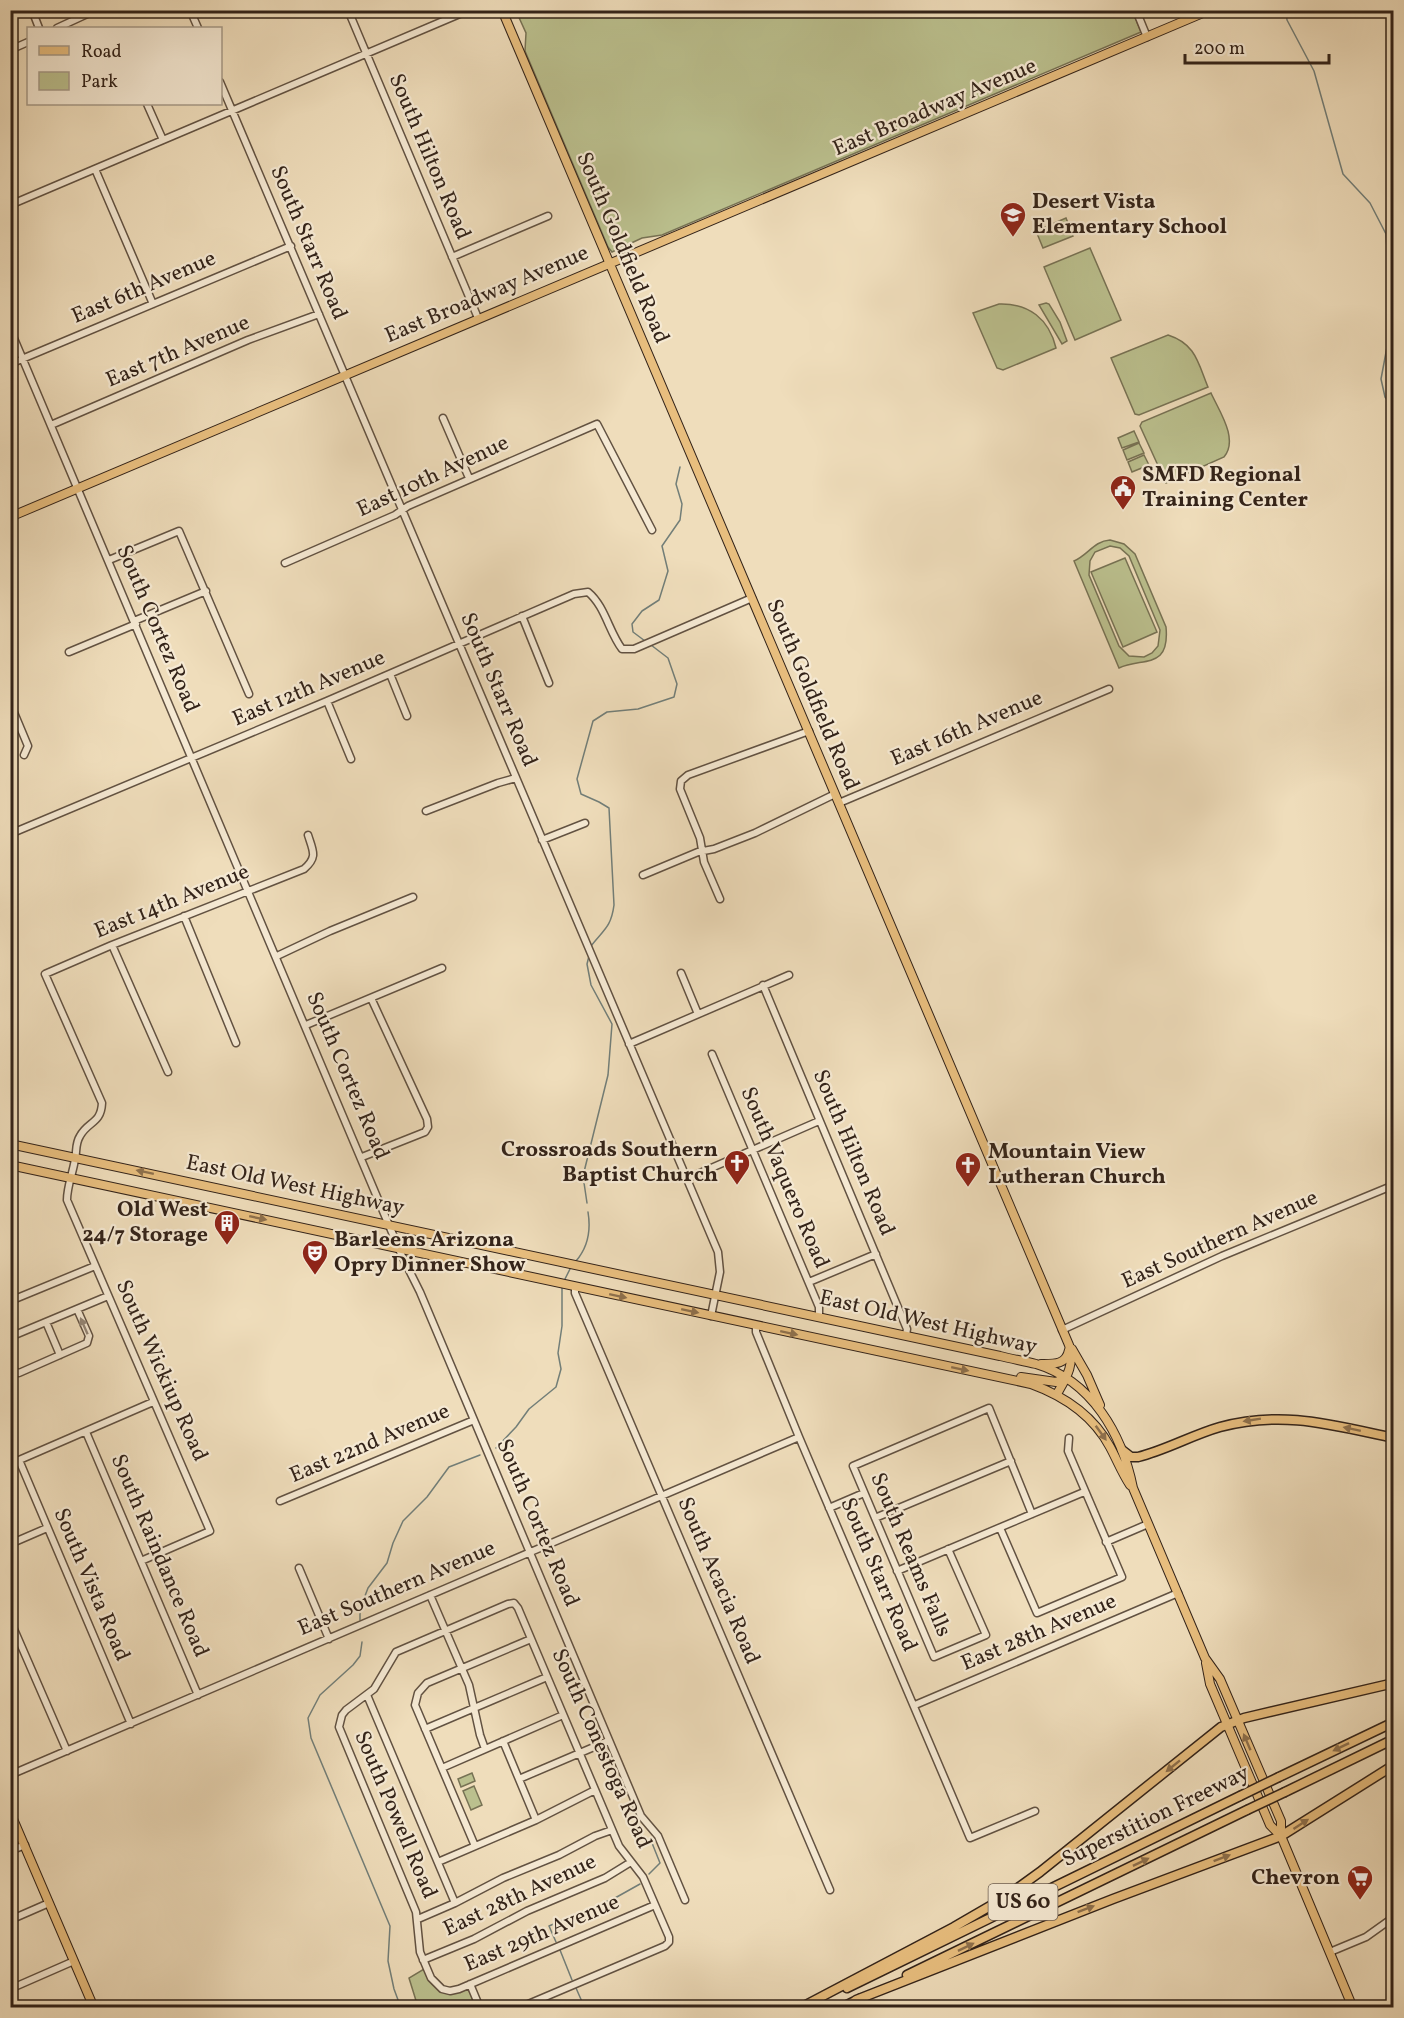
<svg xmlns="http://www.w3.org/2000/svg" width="1404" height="2018" viewBox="0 0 1404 2018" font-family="Vollkorn,serif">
<rect width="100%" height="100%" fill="#efddbb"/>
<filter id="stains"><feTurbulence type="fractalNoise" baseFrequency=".00333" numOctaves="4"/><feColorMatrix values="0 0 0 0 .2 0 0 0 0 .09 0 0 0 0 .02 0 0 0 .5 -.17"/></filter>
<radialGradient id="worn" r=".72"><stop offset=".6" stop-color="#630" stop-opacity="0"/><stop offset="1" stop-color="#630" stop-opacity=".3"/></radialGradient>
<path fill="#bbc08e" stroke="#777254" stroke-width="1.5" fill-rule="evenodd" d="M1132,10L1141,32L662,235L642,238L612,252L608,247L525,51L526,33L516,11Z
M1066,218L1073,236L1043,248L1036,231Z
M1090,248L1121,320L1075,340L1044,267Z
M1046,303L1049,304L1060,322L1067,341L1062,344L1039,305Z
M999,304C1029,303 1049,319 1056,348L1003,370L997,368L973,313Z
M1168,335C1196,344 1198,363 1208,387L1139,415L1135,414L1111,358Z
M1211,393C1219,411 1239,439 1224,457L1166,483L1140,426L1142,422Z
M1134,431L1139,442L1122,448L1118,438Z
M1139,443L1144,453L1127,460L1123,450Z
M1144,455L1149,465L1132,472L1128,462Z
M1110,540L1124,544L1135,554L1166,627C1170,670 1143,657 1119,668L1074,561C1088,555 1094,541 1110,540ZM1110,546L1120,548L1129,556L1160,630L1158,646L1152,653L1144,657L1129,656L1119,646L1089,575L1090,561L1095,552Z
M1125,558L1157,632L1123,647L1091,572Z
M472,1773L475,1781L461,1787L458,1779Z
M474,1786L482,1805L471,1810L463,1791Z
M424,1969L432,1984L441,1991L468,1989L477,2007H418L409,1978Z"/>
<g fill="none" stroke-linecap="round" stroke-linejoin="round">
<path stroke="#727e78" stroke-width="1.5" d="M1286,10L1287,20L1314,71L1343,174L1370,203L1386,234L1391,309L1390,331L1381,379L1385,397L1394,409
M645,641L633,632L632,624L642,611L659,600L668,571L662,546L680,520L682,504L676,484L680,467
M591,946C603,930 611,928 614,905L609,808L599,802L581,794L577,779L593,721L607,712L638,709L674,697L677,684L668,658L651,645
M587,1203L583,1176L608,1075L612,1024L591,985L587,964L589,956
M576,1261C588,1247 591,1230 588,1212
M564,1281L571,1267
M496,1448L516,1427L529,1409L556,1387L561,1369L558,1353L562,1326V1286
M360,1620V1609L368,1588L387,1563L393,1543L403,1521L427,1497L449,1467L480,1455
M362,1642L360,1656L353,1665L320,1695L308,1718L311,1738L390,1926L388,1961L394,1989L401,2008
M649,1874L660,1863L650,1838
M556,1942L549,1926L615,1898L640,1884
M560,1950L572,1980
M576,1988L583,2004"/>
<g stroke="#625242" stroke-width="9">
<path id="minor" d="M32,10L39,28
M190,10L198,28
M348,10L478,318
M1136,10L1147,37
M57,28L96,10
M10,50L28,42
M220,82L718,1252L720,1272L711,1316
M147,104L163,140
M95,169L153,304
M10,205L469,10
M452,257L548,216
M10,329L402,1256L420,1292L641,1816L658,1836L685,1900
M10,364L291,246
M443,418L469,478
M51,425L248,340L319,314
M109,560L179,531L249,694
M285,563L395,515L408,506L597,424L652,530
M522,616L549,683
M134,621L206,591
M69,652L136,624
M390,674L407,716
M327,701L351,759
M10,703L28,746L24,755
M839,803L1109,689
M426,811L498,783L516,778
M10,834L327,701L574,594L588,592C605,606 609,632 622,649H634L752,598
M542,840L585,823
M643,875L698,852L714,849L755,833L835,794
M720,899L704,862L700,838L680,789L681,781L688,775L809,731
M184,916L236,1043
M112,945L168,1072
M277,956L330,931L413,897
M681,973L698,1014
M763,985L907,1329L906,1335
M306,1025L442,968
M629,1044L789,975
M712,1054L819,1307V1317
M362,1157L425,1132L428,1127L427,1119L371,998
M686,1179L819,1121
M809,1282L876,1254
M575,1287V1293L830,1890
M10,1301L95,1266
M46,1322L60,1355
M756,1326V1332L799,1437L970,1838L1035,1811
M1062,1330L1222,1256L1394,1185
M10,1337L108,1296
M10,1366L14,1371L19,1373L87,1343L89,1336L77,1309
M86,1432L198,1695
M19,1460L131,1724
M10,1464L153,1402
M280,1501L474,1420
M829,1508L864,1493
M875,1518L1011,1461
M1000,1528L1037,1613L1122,1577L1068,1451L1069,1438
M1106,1542L1148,1524
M10,1544L47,1528
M948,1549L986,1635L934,1657L853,1466L989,1408L1032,1514
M141,1561L210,1531L67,1200C67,1186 73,1173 75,1159C77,1151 75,1144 80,1136C88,1121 101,1124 102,1103L45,974L112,945L304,869C318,857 313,851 308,835
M299,1568L329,1639
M897,1571L1084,1492
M430,1595L469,1685L480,1735L485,1749
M10,1620L67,1751
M367,1695L455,1903
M915,1705L1178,1593
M425,1729L547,1677
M503,1741L536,1820
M442,1768L563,1715
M10,1775L799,1437
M519,1779L608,1741
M475,1846L415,1705L418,1693L427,1683L531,1639
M10,1851L25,1845
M438,1862L536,1820L595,1790
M418,1919L455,1903L503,1878L559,1855L595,1836L612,1830
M10,1920L49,1903
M1330,1952L1366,1937L1394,1917
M423,1960L474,1939L527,1911L605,1878L631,1862
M470,1984L480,2008
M10,1989L74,1961
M519,2008L665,1946L669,1942V1937L643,1877L619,1846L518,1608L514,1603L508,1604L396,1652L374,1689L346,1710L342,1715L339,1727L416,1912L420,1952L431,1978L442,1989L450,1991L459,1989L655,1905"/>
</g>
<g stroke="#332319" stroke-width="10">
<path id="major" d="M502,10L1069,1345C1075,1365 1066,1378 1057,1394
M10,517L1210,10
M10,1144L1000,1356C1012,1359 1024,1361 1036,1364C1092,1381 1122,1434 1133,1488L1205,1658L1220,1679L1281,1821V1836L1353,2008
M10,1165L1031,1384C1064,1396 1093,1415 1110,1447C1117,1460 1122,1473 1130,1485
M1072,1349L1087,1375L1100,1405
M1041,1364C1054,1364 1066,1365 1069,1350
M1021,1377L1056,1382L1066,1378
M1206,1663L1210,1684L1270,1825L1281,1836
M10,1812L94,2008"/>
</g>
<g stroke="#332319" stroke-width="11">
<path id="highway" d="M1122,1450L1131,1457H1138C1166,1450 1192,1435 1220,1427C1284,1410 1332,1425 1394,1438
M1279,1777L1394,1722
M1285,1792L1394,1739
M907,1975L1247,1810
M847,1988L1240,1796
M856,2000L1113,1899L1281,1836L1394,1765
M800,2008L954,1927L1004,1898L1040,1872L1221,1727L1244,1718L1394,1683
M841,2008L861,1998"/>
</g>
<use href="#minor" stroke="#f5e9d3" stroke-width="6"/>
<use href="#major" stroke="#e8be7e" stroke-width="8"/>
<use href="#highway" stroke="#e8be7e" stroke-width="8"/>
<g stroke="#332319" stroke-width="11" stroke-linecap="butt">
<path id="highway-bridge" d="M1240,1796L1279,1777
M1247,1810L1285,1792"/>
</g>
<use href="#highway-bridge" stroke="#e8be7e" stroke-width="8"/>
</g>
<defs><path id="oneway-solid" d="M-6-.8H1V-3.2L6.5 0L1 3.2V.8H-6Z" transform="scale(1.5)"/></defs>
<g fill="#8e704c">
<use href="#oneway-solid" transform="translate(145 1172) rotate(-168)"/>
<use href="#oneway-solid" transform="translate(258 1218) rotate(12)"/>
<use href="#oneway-solid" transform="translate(618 1296) rotate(12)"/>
<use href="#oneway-solid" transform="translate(690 1311) rotate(12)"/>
<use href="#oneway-solid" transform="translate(789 1333) rotate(12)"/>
<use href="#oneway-solid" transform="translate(960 1369) rotate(12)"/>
<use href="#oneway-solid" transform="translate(1252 1420) rotate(171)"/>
<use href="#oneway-solid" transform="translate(1352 1429) rotate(-168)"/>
<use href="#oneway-solid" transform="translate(1101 1433) rotate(54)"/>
<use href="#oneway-solid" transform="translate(1247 1742) rotate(-113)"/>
<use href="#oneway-solid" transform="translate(1341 1747) rotate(154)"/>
<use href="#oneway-solid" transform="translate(1173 1766) rotate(141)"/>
<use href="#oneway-solid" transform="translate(1301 1824) rotate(-33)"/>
<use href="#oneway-solid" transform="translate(1222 1858) rotate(-21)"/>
<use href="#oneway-solid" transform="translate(1141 1862) rotate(-26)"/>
<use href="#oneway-solid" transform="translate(1086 1909) rotate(-21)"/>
<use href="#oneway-solid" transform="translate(966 1947) rotate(-26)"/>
</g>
<use fill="#948676" href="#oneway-solid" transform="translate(84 1326) rotate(-114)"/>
<defs>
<g id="school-pin" transform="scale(1.35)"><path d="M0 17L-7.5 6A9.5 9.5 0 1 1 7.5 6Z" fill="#8f2418" stroke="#f5e9d3"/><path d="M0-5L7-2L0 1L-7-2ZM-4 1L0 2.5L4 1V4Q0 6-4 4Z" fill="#fff"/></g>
<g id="civic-pin" transform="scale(1.35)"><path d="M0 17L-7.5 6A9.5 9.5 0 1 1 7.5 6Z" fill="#8f2418" stroke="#f5e9d3"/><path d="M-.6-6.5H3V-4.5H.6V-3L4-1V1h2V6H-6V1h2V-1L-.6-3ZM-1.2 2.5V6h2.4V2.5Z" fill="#fff"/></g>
<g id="church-pin" transform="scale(1.35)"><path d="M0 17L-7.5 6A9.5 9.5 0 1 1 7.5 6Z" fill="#8f2418" stroke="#f5e9d3"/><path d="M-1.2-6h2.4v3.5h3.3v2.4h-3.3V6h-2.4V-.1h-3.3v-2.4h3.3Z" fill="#fff"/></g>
<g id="building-pin" transform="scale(1.35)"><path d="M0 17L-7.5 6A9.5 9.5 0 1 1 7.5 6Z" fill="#8f2418" stroke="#f5e9d3"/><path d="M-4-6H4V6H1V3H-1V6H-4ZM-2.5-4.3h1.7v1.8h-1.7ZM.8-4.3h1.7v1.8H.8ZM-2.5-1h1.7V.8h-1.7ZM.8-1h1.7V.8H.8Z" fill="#fff"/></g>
<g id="theatre-pin" transform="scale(1.35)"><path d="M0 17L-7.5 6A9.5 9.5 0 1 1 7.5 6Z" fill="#8f2418" stroke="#f5e9d3"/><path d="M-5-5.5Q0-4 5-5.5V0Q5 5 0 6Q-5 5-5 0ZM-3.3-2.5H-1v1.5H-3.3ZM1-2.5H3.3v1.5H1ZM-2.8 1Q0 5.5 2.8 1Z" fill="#fff"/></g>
<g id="supermarket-pin" transform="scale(1.35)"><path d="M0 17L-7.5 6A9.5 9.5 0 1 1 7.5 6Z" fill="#8f2418" stroke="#f5e9d3"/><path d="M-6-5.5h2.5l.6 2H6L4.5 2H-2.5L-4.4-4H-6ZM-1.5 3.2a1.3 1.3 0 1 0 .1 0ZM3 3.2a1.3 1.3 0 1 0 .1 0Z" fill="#fff"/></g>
</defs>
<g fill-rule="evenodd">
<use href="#school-pin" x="1013" y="215"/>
<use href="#civic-pin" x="1123" y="488"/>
<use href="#church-pin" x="737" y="1163"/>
<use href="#church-pin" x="968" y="1165"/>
<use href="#building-pin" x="227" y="1223"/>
<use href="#theatre-pin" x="315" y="1253"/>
<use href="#supermarket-pin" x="1360" y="1878"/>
</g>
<g text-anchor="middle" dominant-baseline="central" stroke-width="4.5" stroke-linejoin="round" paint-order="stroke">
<rect fill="#f5e9d3" stroke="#6d5e51" stroke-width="1.5" x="988.5" y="1884" width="69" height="36" rx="4.5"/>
<g font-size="21" font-weight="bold" fill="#332319">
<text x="1023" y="1902">US 60</text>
</g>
<g font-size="22" fill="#332319" stroke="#f5e9d3">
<text transform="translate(935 108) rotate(-23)">East Broadway Avenue</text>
<text transform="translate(429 157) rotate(67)">South Hilton Road</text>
<text transform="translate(308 243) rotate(67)">South Starr Road</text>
<text transform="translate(622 248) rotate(67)">South Goldfield Road</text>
<text transform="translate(144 288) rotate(-23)">East 6th Avenue</text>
<text transform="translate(487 295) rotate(-23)">East Broadway Avenue</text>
<text transform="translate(178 352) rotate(-23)">East 7th Avenue</text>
<text transform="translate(433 477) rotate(-25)">East 10th Avenue</text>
<text transform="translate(157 629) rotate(67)">South Cortez Road</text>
<text transform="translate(309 689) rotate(-23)">East 12th Avenue</text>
<text transform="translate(498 690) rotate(67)">South Starr Road</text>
<text transform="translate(812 695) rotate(67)">South Goldfield Road</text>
<text transform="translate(967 729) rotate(-23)">East 16th Avenue</text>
<text transform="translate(172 902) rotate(-22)">East 14th Avenue</text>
<text transform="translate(347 1076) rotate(67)">South Cortez Road</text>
<text transform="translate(853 1153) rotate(67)">South Hilton Road</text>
<text transform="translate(784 1178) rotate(67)">South Vaquero Road</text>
<text transform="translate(295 1186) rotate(12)">East Old West Highway</text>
<text transform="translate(1220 1240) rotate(-24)">East Southern Avenue</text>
<text transform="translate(928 1323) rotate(13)">East Old West Highway</text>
<text transform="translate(161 1371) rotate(66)">South Wickiup Road</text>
<text transform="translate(370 1444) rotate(-23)">East 22nd Avenue</text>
<text transform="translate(537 1523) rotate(67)">South Cortez Road</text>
<text transform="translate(910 1555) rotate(67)">South Reams Falls</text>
<text transform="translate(159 1556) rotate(67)">South Raindance Road</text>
<text transform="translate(878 1575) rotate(67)">South Starr Road</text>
<text transform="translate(718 1581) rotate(67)">South Acacia Road</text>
<text transform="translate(91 1585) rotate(67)">South Vista Road</text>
<text transform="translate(397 1589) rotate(-23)">East Southern Avenue</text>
<text transform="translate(1039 1633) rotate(-23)">East 28th Avenue</text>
<text transform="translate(601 1749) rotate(66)">South Conestoga Road</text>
<text transform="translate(395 1815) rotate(67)">South Powell Road</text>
<text transform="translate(1156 1817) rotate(-26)">Superstition Freeway</text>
<text transform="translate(520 1896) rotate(-25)">East 28th Avenue</text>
<text transform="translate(542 1934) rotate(-23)">East 29th Avenue</text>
</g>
<g font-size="22" font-weight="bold" fill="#332319" stroke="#f5e9d3" text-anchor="start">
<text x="1032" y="202">Desert Vista<tspan x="1032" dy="25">Elementary School</tspan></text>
<text x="1142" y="475">SMFD Regional<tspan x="1142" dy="25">Training Center</tspan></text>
<text x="718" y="1150" text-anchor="end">Crossroads Southern<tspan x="718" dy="25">Baptist Church</tspan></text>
<text x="988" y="1152">Mountain View<tspan x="988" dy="25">Lutheran Church</tspan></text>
<text x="208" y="1210" text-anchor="end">Old West<tspan x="208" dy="25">24/7 Storage</tspan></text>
<text x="334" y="1240">Barleens Arizona<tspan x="334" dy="25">Opry Dinner Show</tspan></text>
<text x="1340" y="1878" text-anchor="end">Chevron</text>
</g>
</g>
<rect width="1404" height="2018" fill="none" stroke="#efddbb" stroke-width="36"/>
<rect x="12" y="12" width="1380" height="1994" fill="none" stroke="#332319" stroke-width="3"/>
<rect x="18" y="18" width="1368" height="1982" fill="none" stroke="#332319" stroke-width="1.5"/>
<rect x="27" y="27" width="195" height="78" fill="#f5e9d3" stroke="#a79a89" stroke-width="1.5"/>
<rect x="39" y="46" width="30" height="9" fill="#e8be7e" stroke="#a79a89" stroke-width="1.5"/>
<text x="81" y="57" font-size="18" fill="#332319">Road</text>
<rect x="39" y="72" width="30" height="18" fill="#bbc08e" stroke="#a79a89" stroke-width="1.5"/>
<text x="81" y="87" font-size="18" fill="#332319">Park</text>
<path d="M1185 54v9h144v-9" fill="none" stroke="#332319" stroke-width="3"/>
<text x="1194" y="54" font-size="18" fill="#332319" stroke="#f5e9d3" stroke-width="4.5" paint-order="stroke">200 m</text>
<rect width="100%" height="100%" filter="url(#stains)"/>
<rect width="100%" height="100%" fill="url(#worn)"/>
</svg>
